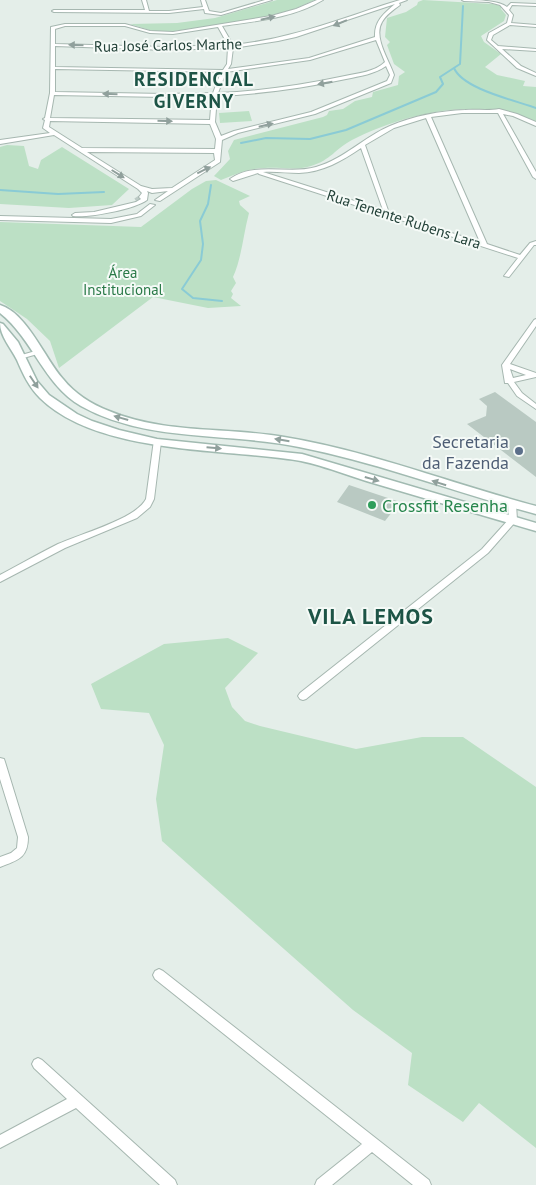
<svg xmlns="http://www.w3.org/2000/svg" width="536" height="1185" viewBox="0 0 536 1185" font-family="'PT Sans',sans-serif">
<rect width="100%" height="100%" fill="#e4eee9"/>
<path fill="#bce0c5" d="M277,0H315L289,11L259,18L175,31L156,32L130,24L177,23L215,18Z
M423,0L493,4L501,6V9L506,15L504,21L481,36L484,42L501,54L485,67L497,75L525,81L523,86L536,87V122C478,96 406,113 352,140C335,149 331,160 311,166C296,171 281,167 265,168C250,168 236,174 221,180L214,176L230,159L228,151L234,140L323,117L327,115L329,111L343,109L355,101L372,97L373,92L398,85L399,76L405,72L394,64L387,45L390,42L385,37L387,18L406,12L417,5L418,2Z
M249,111L252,121L220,123L219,113Z
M7,145L24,146L29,166L38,169L41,160L62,147L129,189L112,205L69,208L0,204V147Z
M216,180L250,196L239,201L240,205L249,213C243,235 242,257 233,277L236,283L231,291L233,294L231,298L241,306L208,308L153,297L59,368L50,341L27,319L0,301V222L141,227L192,189L206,181Z
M228,638L258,653L225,688L232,707L245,721L260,726L356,749L422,737H463L536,787V1148L479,1103L463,1122L408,1085L412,1053L353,1010L162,841L156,799L164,745L149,713L101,709L91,684L164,644Z"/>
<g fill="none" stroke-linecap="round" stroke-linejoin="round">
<path stroke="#8acbd5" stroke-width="2" d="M454,68C463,89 514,100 536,108
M241,143L266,138L310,139L346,130L436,92L443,84L440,77L460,64L463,6
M211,185L208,204L200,221L203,244L201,260L182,289L193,298L222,301
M0,190L58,194L104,192"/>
</g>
<path fill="#b9c9c2" d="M495,392L536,422V477L467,424L486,416L487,406L479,399Z
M349,485L400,502L385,521L337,502Z"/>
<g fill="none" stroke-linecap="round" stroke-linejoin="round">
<path stroke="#bdcbc6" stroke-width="6" stroke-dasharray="6 3" stroke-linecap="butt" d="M136,201L142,197"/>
<g stroke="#a6b7b0" stroke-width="2">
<path id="minor" d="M142,0H146L149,11H169L203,7L201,0H205L209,11L221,13L265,0H272L221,15L205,13L204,9L169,13L54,12L52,11L54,10H145Z
M317,0H323C294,18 256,21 222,26L233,45C289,39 335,21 387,4L400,0H407L399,3L400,5C393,10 386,15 382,22C373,37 389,60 394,75L391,83L315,114L238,133L222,140L220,162L160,201L155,200L168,191L152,193L147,191L148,193L147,200C135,209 89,218 73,216L72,215L75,213L94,212L136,202L141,199L139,197L142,193L138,189L54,135L0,144V140L50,133L43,128L45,120L43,119L45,118L50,93L51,27L65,24H125L150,31L173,32L271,16L296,9ZM395,4C383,14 374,22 375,37L309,58L228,69L231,64L233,48L278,41L296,37ZM65,26H125L150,33L173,34L218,27L228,45L166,47L55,44V29ZM376,40L385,62C375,72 358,73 345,76C303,85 261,91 218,93L226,72L310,60ZM55,46L166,50L228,48L227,64L223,70L55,67ZM386,66L390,75L387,81L311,112L234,131L221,136L215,122L217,96C261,94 304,88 346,79C360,76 375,74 386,66ZM55,69L221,72L213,93L165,94L55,92ZM54,95L165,97L212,96L210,120L50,118ZM50,121L210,124L216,139L215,149L82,148L49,127ZM87,152L214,153L215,160L172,188L152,189L141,186Z
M462,0C475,0 498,0 507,7L511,3L536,4V6L512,5L509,10L513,15L511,23L536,25V27L510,25L493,35L491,40L498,46L536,49V51L502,49L521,66L536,73V76L517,68L487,40L489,33L507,23L509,15L500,5L489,2L464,1Z
M499,109L517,114L536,122V126L513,116L503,114L536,172V179L533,177L498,113H462L431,117L487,244L520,255L530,243L536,241V245H534L509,277L504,276L518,258L259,174L258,173L233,181L230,179C256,161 288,175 316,167C344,159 364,137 390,126C413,116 440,111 465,110C476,109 488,111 499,109ZM426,118L480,242L389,213L365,145L394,128ZM361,148L383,210L263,172C275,171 287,173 299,173C323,172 342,161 361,148Z
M150,204L155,205L141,216L111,223L0,220V216L111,219L137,214Z
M536,319V326L510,364L536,373V377L514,382L522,393L536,404V409L517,396L508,383H505L502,365L534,320ZM510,369L526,375L513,378Z
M39,350L42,352L41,353L20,359L17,357L18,356Z
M154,440H160L161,442L154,499L150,507L137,518L65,548L0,582V575C19,565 38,554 58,544C80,534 136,519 146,499Z
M512,501L516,504L517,520L488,553L306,699L303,700L300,699L298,696L300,693L482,549L509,519L508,504Z
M0,758L4,759L5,762L28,837C28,858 18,860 0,867V857L11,853L17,848L18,837L0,779Z
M159,969L163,971L429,1180L431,1185H413L372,1152L332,1185H315L317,1180L362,1144L155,979L153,975L155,971Z
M38,1058L42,1060L175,1180L177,1185H160L76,1108L0,1148V1135L67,1099L34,1068L32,1064L34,1060Z"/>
</g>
<g stroke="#a1bab1" stroke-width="3">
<path id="secondary" d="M0,305C27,313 45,359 63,379C75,394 91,404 109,411C164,434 227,427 284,437C370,451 452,484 536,506V514C457,493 380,463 299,447C228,432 147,443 81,406C44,385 33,339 0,313Z
M0,323L3,324L18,342L37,381L49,395L77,414L92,421L119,430L157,439L302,454L536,523V531C482,515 427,499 373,483C349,476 325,466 301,461C225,448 98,455 40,398C29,387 23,374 17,360C11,348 0,336 0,323Z"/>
</g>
<use href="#minor" fill="#fff" fill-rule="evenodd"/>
<use href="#secondary" fill="#fff" fill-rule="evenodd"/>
</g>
<defs><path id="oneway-solid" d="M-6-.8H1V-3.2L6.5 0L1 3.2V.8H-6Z" transform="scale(1.25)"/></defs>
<g fill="#90a09c">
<use href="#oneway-solid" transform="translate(268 18) rotate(-13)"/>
<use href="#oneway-solid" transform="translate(340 23) rotate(158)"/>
<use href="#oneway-solid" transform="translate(76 45) rotate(-179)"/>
<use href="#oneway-solid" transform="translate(325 83) rotate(170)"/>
<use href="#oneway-solid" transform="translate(110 94) rotate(-179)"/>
<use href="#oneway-solid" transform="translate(165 121) rotate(1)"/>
<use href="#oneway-solid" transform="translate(266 125) rotate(-13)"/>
<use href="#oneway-solid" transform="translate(204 170) rotate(-26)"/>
<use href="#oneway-solid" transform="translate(118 174) rotate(32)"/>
<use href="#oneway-solid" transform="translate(34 382) rotate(56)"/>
<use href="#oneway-solid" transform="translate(121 418) rotate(-164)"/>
<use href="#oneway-solid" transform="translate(282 440) rotate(-171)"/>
<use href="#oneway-solid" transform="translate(214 448) rotate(5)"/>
<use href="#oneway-solid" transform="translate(372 479) rotate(16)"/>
<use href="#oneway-solid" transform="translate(439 483) rotate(-163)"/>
</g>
<circle fill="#5c6f8a" stroke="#f5faf7" stroke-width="2" cx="519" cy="451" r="5"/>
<circle fill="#2e9e5b" stroke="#f5faf7" stroke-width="2" cx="372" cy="505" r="5"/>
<g text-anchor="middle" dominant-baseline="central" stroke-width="4" stroke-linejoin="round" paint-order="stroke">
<g font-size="15" fill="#224138" stroke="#f5faf7">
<text transform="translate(168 45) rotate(-1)">Rua José Carlos Marthe</text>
<text transform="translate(404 219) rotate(18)">Rua Tenente Rubens Lara</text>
</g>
<g font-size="15" fill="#2a7a48" stroke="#f5faf7">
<text x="123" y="272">Área<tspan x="123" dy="17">Institucional</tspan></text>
</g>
<g font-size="18" fill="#4e5e75" stroke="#f5faf7" text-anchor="end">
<text x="509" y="441">Secretaria<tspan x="509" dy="21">da Fazenda</tspan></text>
</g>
<g font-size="18" fill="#27864d" stroke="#f5faf7" text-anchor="start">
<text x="382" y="505">Crossfit Resenha</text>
</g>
<g font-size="19" font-weight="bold" letter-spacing="1" fill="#1d5446" stroke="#f5faf7">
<text x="194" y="79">RESIDENCIAL<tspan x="194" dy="22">GIVERNY</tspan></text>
</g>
<g font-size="22" font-weight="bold" letter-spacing="1" fill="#1d5446" stroke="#f5faf7">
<text x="371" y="616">VILA LEMOS</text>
</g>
</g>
</svg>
